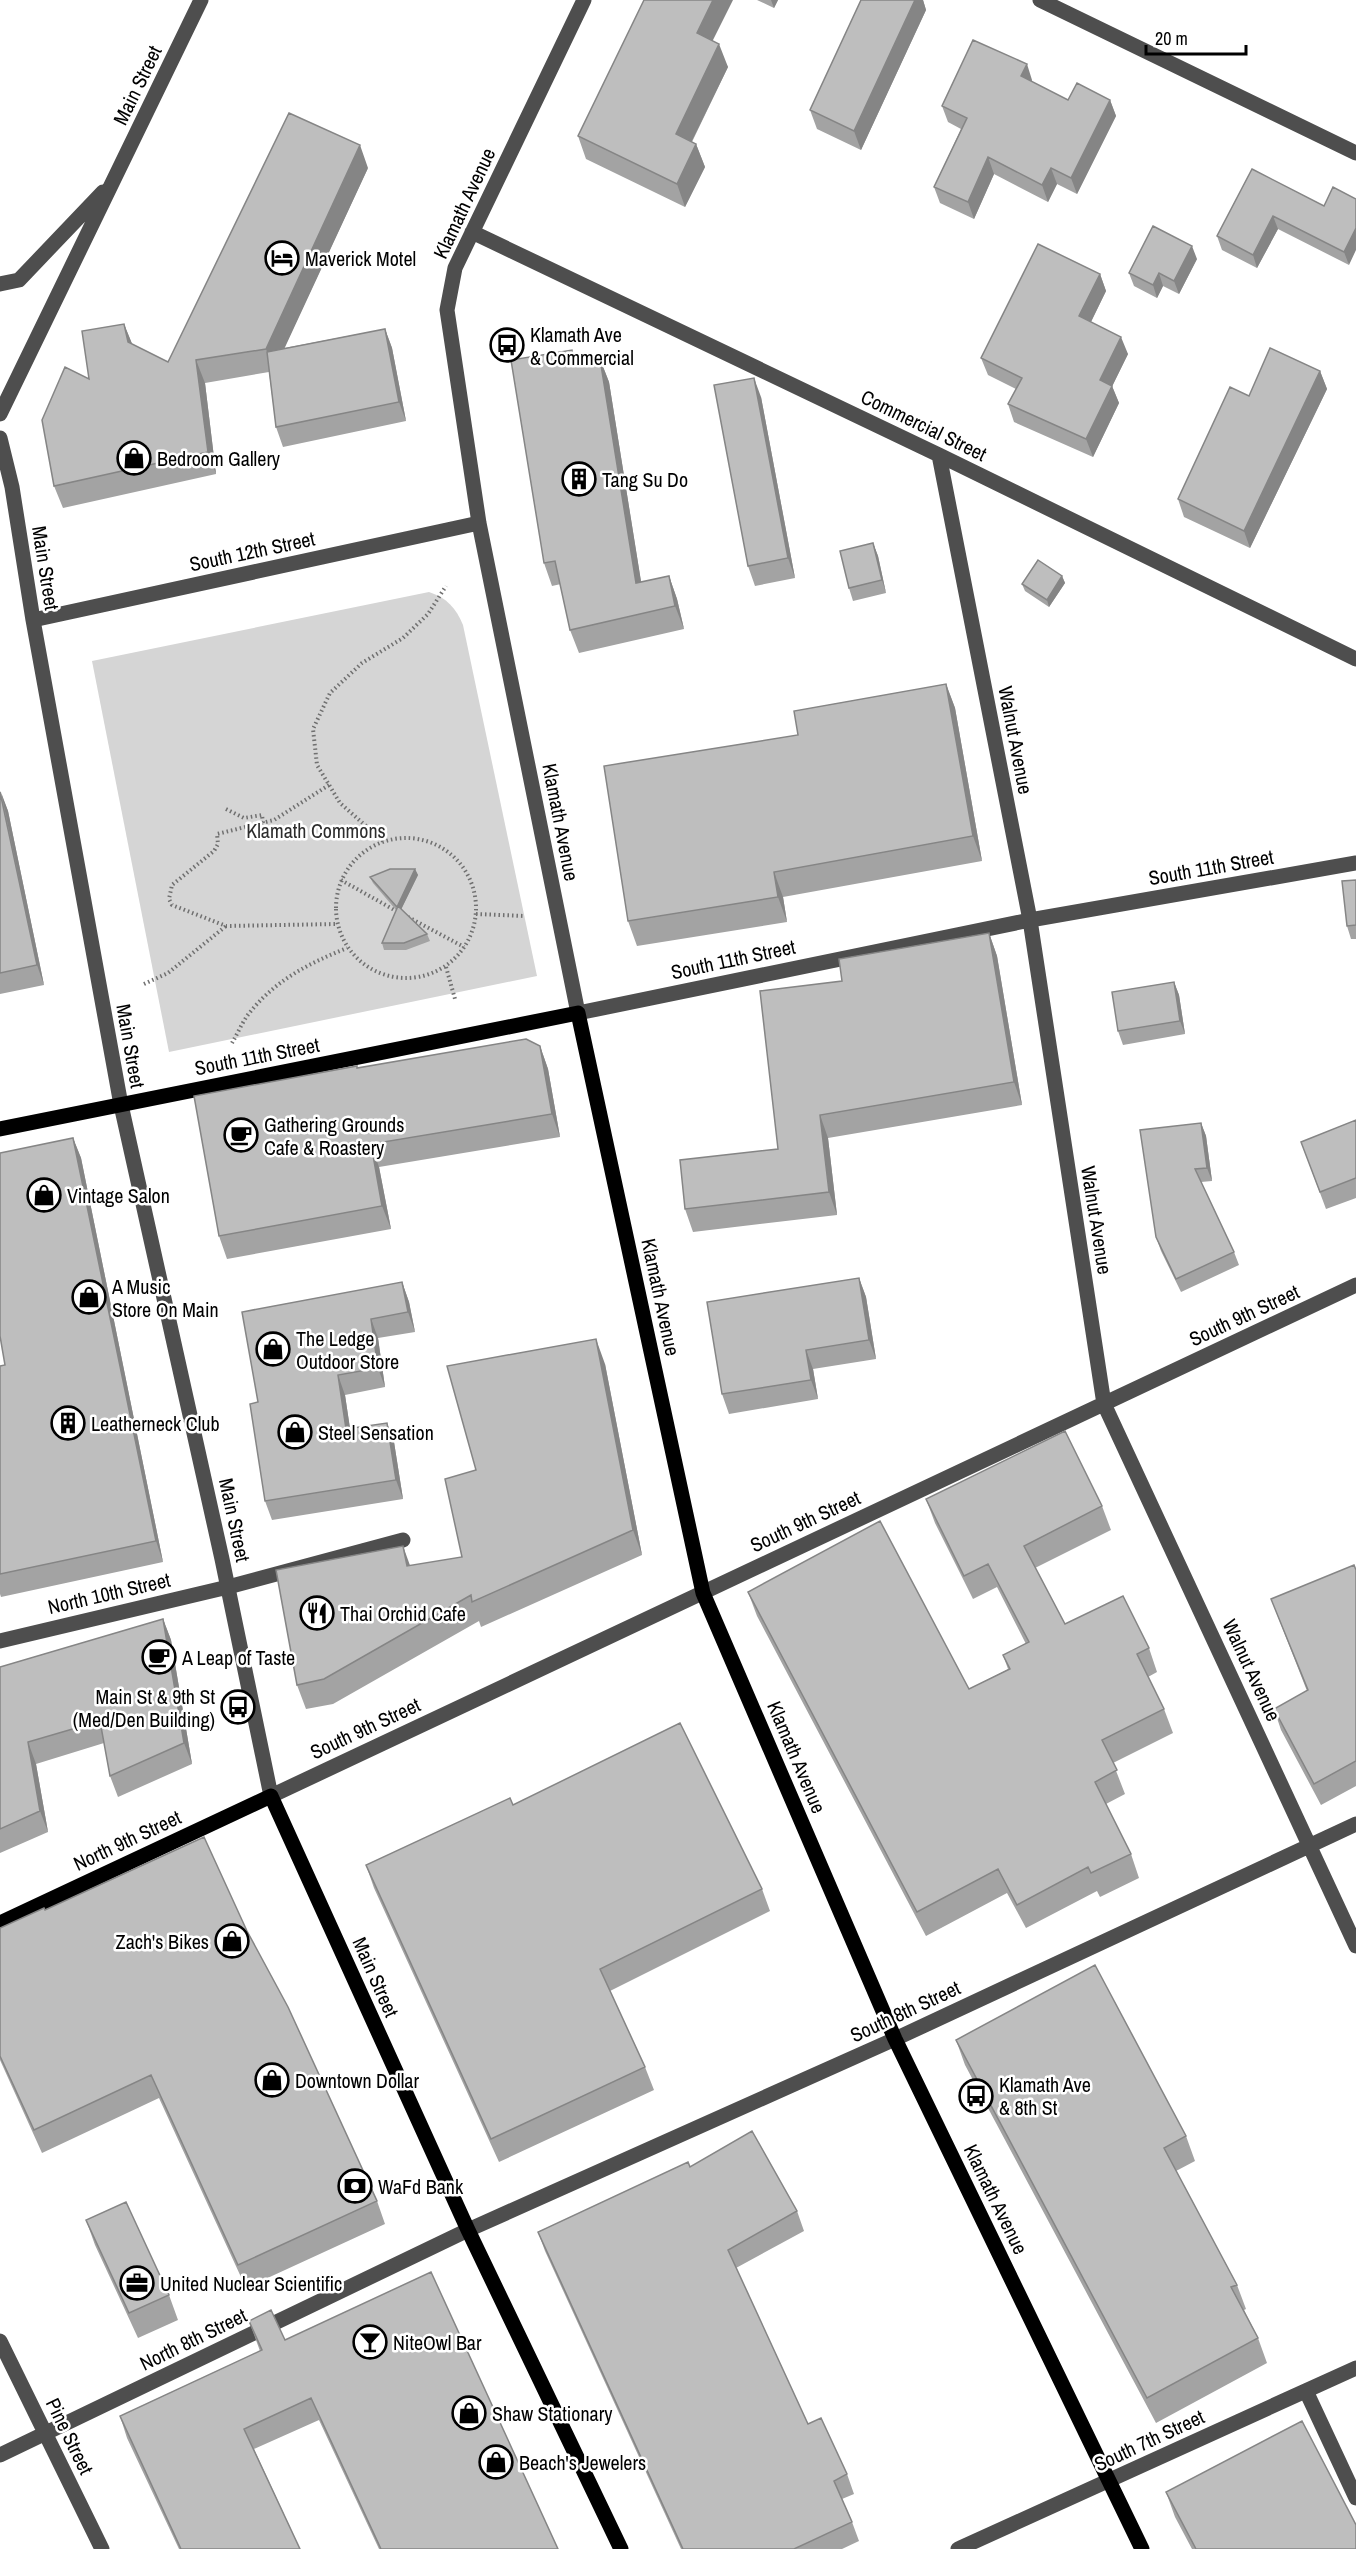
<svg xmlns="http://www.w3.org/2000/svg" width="1356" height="2549" viewBox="0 0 1356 2549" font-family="'Archivo Narrow',sans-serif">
<rect width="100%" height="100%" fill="#fff"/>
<path fill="#d5d5d5" d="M429,592C447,598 456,608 463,625L537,976L169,1052L92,661Z"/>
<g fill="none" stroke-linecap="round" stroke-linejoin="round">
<path stroke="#707070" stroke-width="4" stroke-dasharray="1.5 3" stroke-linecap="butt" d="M329,785L274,820L217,834L218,844L214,851L172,885L169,899L172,905L226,926L337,924
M226,809L244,818L262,815L263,823
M336 908a70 70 0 1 1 140 0a70 70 0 1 1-140 0Z
M383,841L340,803L317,765L313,729L330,693L362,663L403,638L428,614L446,586
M341,880L398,912
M476,914L525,916
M408,917L464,947
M446,967L455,999
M144,984L168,973L226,926
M232,1043C238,1033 243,1020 251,1011C277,979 310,963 347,948"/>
<path stroke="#4e4e4e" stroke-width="15" d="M584,0L455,268L447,310L479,523L578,1013L1030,920L1356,863
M1040,0L1356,153
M472,232L939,455L1356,659
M0,284L19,280L103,192
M0,414L201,0
M0,438L12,487L33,620L121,1105L222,1559L271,1796L1356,1285
M939,455L1030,920L1104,1404L1356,1946
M33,620L479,523
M0,1641L228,1587L403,1540
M0,2341L102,2549
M1306,2391L1356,2498
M0,2455L468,2230L895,2039L1356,1824
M958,2549L1356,2368"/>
<path stroke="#000" stroke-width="15" d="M0,1129L578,1013L703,1593L895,2039L1142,2549
M0,1923L271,1796L468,2230L621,2549"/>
</g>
<path fill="#a3a3a3" d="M757,0H778L774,8Z
M861,0H923L926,10L861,150L817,129L810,110Z
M713,41L728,67L692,142L696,144L705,167L685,207L586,159L578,136Z
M1032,80V82L1068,100H1110L1116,116L1077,194L1057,184L1048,202L994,174L974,219L940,203L934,187L961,129L948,122L942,106Z
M368,168L284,348L385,329L392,348L406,421L283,447L276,427L269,372L205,383L216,474L63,508L54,486L89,379L124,324L132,344L168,362Z
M1252,169L1324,206L1333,187L1349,265L1278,229L1257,268L1222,250L1217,236Z
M1197,259L1179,294L1163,286L1157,298L1134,286L1129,273Z
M1100,274L1106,291L1091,322L1128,354L1112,386L1119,403L1093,457L1014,422L1008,404L1016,389L988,375L981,358Z
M600,359L609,382L641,582L669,576L677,599L684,629L579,653L570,630L561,584L552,586L544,563L576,362Z
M1320,371L1327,389L1250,548L1184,517L1178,499L1249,396Z
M761,397L795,578L755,586L748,566Z
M873,543L878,556L886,593L853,601L849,588Z
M1062,576L1065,583L1049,607L1025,591L1022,584Z
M946,684L955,708L982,861L783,897L787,922L637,946L628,921L798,735Z
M0,791L8,811L44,985L0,994Z
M415,869L418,875L401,909L427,934L430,941L406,950H384L382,943L396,910L373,883L370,877Z
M1356,880V939H1351L1347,926Z
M989,933L997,956L1022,1105L828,1138L837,1215L693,1232L685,1209L778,1149L842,981Z
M1174,982L1179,995L1185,1034L1123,1045L1118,1031Z
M540,1046L548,1069L560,1137L379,1167L391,1229L227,1259L219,1236L357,1068Z
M1356,1120V1198L1326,1209L1301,1142Z
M1201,1123L1206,1136L1212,1181L1201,1182L1234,1252L1239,1265L1181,1292L1161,1251L1156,1237Z
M73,1138L81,1158L163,1562L1,1597L0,1594V1366L5,1365Z
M859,1278L866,1297L876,1359L813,1369L818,1399L729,1414L722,1394Z
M402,1282L409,1302L415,1332L378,1338L385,1387L345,1395L350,1429L387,1423L394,1442L403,1499L272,1520L265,1501L258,1402Z
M605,1364L642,1555L481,1627L479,1621L333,1704L306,1709L297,1685L410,1566L462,1557L476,1470Z
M926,1499L1102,1506L1111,1530L1035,1568L1065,1624L1149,1648L1157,1672L1148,1677L1164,1709L1173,1733L1113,1763L1125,1794L1106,1804L1131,1854L1139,1878L1100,1897L1097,1891L1026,1928L1007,1893L926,1936L757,1616L748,1592L969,1689L1008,1669L1003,1655L1026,1644L997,1587L973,1599L935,1523Z
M1356,1570V1786L1321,1805L1281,1730L1274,1709L1307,1691L1271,1599Z
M163,1619L171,1640L192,1764L118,1797L110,1776L104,1743L36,1764L48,1832L0,1853V1667Z
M513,1805L762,1889L770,1911L610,1991L645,2067L654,2090L499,2162L374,1888L366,1865Z
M45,1910L247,1931L377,2201L385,2224L246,2288L159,2098L42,2153L0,2060V1928Z
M956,2040L1186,2136L1195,2161L1176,2171L1237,2285L1246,2309L1244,2310L1258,2338L1267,2363L1156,2423L965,2065Z
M690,2167L797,2211L804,2231L736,2268L808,2424L847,2474L854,2494L842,2499L852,2522L859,2541L842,2549H681L545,2251L538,2232Z
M86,2220L169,2295L178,2320L138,2338L95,2245Z
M249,2321L285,2340L558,2549H379L319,2420L254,2449L300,2549H179L127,2438L120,2416L260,2351Z
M1166,2492L1356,2549H1192L1175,2517Z"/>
<path fill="#858585" d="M713,0H733L705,56L697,33Z
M771,0H778L774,8Z
M915,0H923L926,10L861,150L854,131Z
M719,44L728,67L684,157L676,134Z
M1027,64L1032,80L1027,92L1021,76Z
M1110,100L1116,116L1077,194L1071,178Z
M696,144L705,167L685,207L677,184Z
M360,145L368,168L274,371L266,349Z
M988,157L994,174L974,219L968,202Z
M1051,168L1057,184L1048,202L1042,185Z
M1273,216L1278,229L1257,268L1253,255Z
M1356,228V250L1349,265L1344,252Z
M1192,246L1197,259L1179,294L1174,281Z
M1159,273L1163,286L1157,298L1153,285Z
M1100,274L1106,291L1085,334L1079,316Z
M124,324L133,346L128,342Z
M385,329L392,348L406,421L399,402Z
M1121,337L1128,354L1107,397L1100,380Z
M600,359L609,382L645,606L636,583Z
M196,360L205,383L216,474L208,452Z
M1320,371L1327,389L1250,548L1244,531Z
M754,378L761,397L795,578L788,558Z
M1112,386L1119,403L1093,457L1086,439Z
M873,543L878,556L886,593L882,580Z
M669,576L677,599L684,629L675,606Z
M1062,576L1065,583L1049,607L1047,600Z
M946,684L955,708L982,861L973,836Z
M1,792L8,811L44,985L37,965Z
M415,869L418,875L399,914L397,907Z
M774,872L783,897L787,922L778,897Z
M989,933L997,956L1022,1105L1014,1082Z
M1174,982L1179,995L1185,1034L1180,1021Z
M540,1046L548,1069L560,1137L552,1114Z
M820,1115L828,1138L837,1215L829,1192Z
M1201,1123L1206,1136L1212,1181L1207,1168Z
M73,1138L81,1158L163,1562L156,1541Z
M371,1144L379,1167L391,1229L382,1206Z
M859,1278L866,1297L876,1359L869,1340Z
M402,1282L409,1302L415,1332L408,1312Z
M371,1319L378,1338L385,1387L378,1368Z
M596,1339L605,1364L642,1555L633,1530Z
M806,1350L813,1369L818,1399L811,1380Z
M338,1375L345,1395L353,1448L346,1429Z
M387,1423L394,1442L403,1499L396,1480Z
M403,1546L412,1571L407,1566Z
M163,1619L171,1640L192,1764L184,1743Z
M28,1742L36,1764L48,1832L40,1811Z"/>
<path fill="#bebebe" stroke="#858585" stroke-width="1.5" d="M644,0H713L697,33L719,44L676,134L696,144L677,184L578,136Z
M861,0H915L854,131L810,110Z
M973,40L1027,64L1021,76L1068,100L1077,83L1110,100L1071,178L1051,168L1042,185L988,157L968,202L934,187L967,118L942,106Z
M289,113L360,145L266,349L196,360L208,452L54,486L42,420L65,367L89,379L82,331L124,324L128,342L168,362Z
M1252,169L1324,206L1333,187L1356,199V228L1344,252L1273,216L1253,255L1217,236Z
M1153,226L1192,246L1174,281L1159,273L1153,285L1129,273Z
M1038,244L1100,274L1079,316L1121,337L1100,380L1112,386L1086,439L1008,404L1022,378L981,358Z
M385,329L399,402L276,427L267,352Z
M1270,348L1320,371L1244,531L1178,499L1230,387L1249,396Z
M572,350L574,363L600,359L636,583L669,576L675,606L570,630L555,561L544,563L511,360Z
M754,378L788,558L748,566L714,385Z
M873,543L882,580L849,588L840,551Z
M1038,560L1062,576L1047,600L1022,584Z
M946,684L973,836L774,872L778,897L628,921L604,766L798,735L794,711Z
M0,792L37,965L0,973Z
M390,869H415L397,907L370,877Z
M1356,880V925L1347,926L1342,881Z
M398,906L427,934L404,943H382Z
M989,933L1014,1082L820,1115L829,1192L685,1209L680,1160L778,1149L760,991L842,981L839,959Z
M1174,982L1180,1021L1118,1031L1112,992Z
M526,1039L540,1046L552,1114L371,1144L382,1206L219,1236L194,1096L357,1066V1068Z
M1356,1120V1178L1320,1192L1301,1142Z
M1201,1123L1207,1168L1195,1169L1234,1252L1176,1279L1156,1237L1140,1130Z
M73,1138L156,1541L0,1574V1366L5,1365L0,1336V1153Z
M859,1278L869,1340L806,1350L811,1380L722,1394L707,1302Z
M402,1282L408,1312L371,1319L378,1368L338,1375L346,1429L387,1423L396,1480L265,1501L250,1404L258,1402L242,1312Z
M596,1339L633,1530L472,1602L471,1595L324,1679L297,1685L276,1570L403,1546L407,1566L462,1557L445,1479L476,1470L447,1366Z
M1065,1431L1102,1506L1024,1546L1065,1624L1123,1596L1149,1648L1137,1654L1164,1709L1102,1740L1117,1770L1095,1782L1131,1854L1091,1873L1088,1867L1017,1905L998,1869L917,1912L748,1592L880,1521L969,1689L1010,1669L1003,1655L1029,1642L988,1564L964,1576L926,1499Z
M1354,1565L1356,1570V1761L1314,1784L1274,1709L1308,1690L1271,1599Z
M163,1619L184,1743L110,1776L100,1721L28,1742L40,1811L0,1829V1667Z
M680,1723L762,1889L600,1969L645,2067L491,2139L366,1865L510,1798L513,1805Z
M204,1837L247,1931L288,2007L377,2201L238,2265L151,2075L34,2130L0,2056V1928L44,1908L45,1910Z
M1095,1965L1186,2136L1164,2148L1237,2285L1231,2287L1258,2338L1147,2398L956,2040Z
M752,2131L797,2211L728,2250L808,2424L821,2418L847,2474L834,2481L852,2522L794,2549H683L538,2232L688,2162L690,2167Z
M126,2202L169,2295L129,2313L86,2220Z
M431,2272L558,2549H381L311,2398L244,2429L300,2549H181L120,2416L262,2350L249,2321L271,2310L285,2340Z
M1302,2421L1356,2525V2549H1196L1166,2492Z"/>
<defs>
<g id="hotel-ring" transform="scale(1.725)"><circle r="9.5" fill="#fff" stroke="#000" stroke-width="1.5"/><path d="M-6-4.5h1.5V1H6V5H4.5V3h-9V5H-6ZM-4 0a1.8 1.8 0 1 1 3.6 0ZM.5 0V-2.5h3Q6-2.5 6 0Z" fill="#000"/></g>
<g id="bus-ring" transform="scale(1.725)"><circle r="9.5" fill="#fff" stroke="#000" stroke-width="1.5"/><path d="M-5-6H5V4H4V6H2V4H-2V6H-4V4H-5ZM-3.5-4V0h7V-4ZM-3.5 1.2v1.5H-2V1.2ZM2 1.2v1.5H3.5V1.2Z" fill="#000"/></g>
<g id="shop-ring" transform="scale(1.725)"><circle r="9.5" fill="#fff" stroke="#000" stroke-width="1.5"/><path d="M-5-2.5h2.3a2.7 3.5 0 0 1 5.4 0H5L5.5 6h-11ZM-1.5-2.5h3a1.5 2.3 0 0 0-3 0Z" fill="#000"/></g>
<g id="building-ring" transform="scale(1.725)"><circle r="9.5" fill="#fff" stroke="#000" stroke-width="1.5"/><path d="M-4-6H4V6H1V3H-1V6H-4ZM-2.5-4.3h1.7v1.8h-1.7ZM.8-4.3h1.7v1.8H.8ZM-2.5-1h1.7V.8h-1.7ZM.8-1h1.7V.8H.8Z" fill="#000"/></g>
<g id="cafe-ring" transform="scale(1.725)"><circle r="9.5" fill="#fff" stroke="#000" stroke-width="1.5"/><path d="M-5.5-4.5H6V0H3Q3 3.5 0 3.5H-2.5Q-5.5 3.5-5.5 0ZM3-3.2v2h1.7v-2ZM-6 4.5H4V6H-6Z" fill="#000"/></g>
<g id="restaurant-ring" transform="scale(1.725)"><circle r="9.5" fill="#fff" stroke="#000" stroke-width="1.5"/><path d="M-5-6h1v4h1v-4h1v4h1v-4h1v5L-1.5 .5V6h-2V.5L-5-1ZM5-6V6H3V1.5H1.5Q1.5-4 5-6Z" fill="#000"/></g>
<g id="bank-ring" transform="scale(1.725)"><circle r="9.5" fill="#fff" stroke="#000" stroke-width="1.5"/><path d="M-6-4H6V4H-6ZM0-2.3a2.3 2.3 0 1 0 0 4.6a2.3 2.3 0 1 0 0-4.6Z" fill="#000"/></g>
<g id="office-ring" transform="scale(1.725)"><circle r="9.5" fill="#fff" stroke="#000" stroke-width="1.5"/><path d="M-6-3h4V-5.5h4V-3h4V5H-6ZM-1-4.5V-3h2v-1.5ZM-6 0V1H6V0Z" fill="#000"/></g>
<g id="bar-ring" transform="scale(1.725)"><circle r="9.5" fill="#fff" stroke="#000" stroke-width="1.5"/><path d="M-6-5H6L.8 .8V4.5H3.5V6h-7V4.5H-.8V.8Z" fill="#000"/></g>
</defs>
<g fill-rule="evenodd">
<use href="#hotel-ring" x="282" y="258"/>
<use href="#bus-ring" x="507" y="345"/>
<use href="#shop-ring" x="134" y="458"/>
<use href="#building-ring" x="579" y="479"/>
<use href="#cafe-ring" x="241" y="1135"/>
<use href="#shop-ring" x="44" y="1195"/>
<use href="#shop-ring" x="89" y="1297"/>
<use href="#shop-ring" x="273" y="1349"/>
<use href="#building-ring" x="68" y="1423"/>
<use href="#shop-ring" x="295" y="1432"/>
<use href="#restaurant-ring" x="317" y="1613"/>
<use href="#cafe-ring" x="159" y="1657"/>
<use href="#bus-ring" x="238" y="1707"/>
<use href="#shop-ring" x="232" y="1941"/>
<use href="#shop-ring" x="272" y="2080"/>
<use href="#bus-ring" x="976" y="2096"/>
<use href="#bank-ring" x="355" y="2186"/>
<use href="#office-ring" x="137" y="2283"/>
<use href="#bar-ring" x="370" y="2342"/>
<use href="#shop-ring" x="469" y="2413"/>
<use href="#shop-ring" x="496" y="2462"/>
</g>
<g text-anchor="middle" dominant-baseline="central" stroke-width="5" stroke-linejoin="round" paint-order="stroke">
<g font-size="20" fill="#000" stroke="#fff">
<text transform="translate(137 85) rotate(-64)">Main Street</text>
<text transform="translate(464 203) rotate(-65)">Klamath Avenue</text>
<text transform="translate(924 425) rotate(26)">Commercial Street</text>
<text transform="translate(252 551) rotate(-12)">South 12th Street</text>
<text transform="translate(46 568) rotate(81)">Main Street</text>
<text transform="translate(1016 740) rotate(79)">Walnut Avenue</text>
<text transform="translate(561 822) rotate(79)">Klamath Avenue</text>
<text transform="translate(1211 867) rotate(-10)">South 11th Street</text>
<text transform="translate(733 959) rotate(-12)">South 11th Street</text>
<text transform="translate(131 1046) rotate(80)">Main Street</text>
<text transform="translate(257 1056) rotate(-11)">South 11th Street</text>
<text transform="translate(1097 1220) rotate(81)">Walnut Avenue</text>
<text transform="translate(661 1297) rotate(78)">Klamath Avenue</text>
<text transform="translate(1244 1315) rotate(-25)">South 9th Street</text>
<text transform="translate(235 1520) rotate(78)">Main Street</text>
<text transform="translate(805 1521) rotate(-25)">South 9th Street</text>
<text transform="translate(109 1593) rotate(-13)">North 10th Street</text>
<text transform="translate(1252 1670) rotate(65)">Walnut Avenue</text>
<text transform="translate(365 1728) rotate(-25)">South 9th Street</text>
<text transform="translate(797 1757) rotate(67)">Klamath Avenue</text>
<text transform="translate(127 1840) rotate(-25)">North 9th Street</text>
<text transform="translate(376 1977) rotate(66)">Main Street</text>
<text transform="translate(905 2011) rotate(-25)">South 8th Street</text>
<text transform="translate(996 2199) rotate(64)">Klamath Avenue</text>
<text transform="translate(193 2339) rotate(-26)">North 8th Street</text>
<text transform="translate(70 2436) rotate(64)">Pine Street</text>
<text transform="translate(1149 2440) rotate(-25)">South 7th Street</text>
</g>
<g font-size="20" fill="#000" stroke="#fff" text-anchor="start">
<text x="305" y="258">Maverick Motel</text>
<text x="530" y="334">Klamath Ave<tspan x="530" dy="23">&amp; Commercial</tspan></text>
<text x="157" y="458">Bedroom Gallery</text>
<text x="602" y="479">Tang Su Do</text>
<text x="264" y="1124">Gathering Grounds<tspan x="264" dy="23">Cafe &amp; Roastery</tspan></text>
<text x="67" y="1195">Vintage Salon</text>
<text x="112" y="1286">A Music<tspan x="112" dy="23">Store On Main</tspan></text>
<text x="296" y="1338">The Ledge<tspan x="296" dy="23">Outdoor Store</tspan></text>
<text x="91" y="1423">Leatherneck Club</text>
<text x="318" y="1432">Steel Sensation</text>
<text x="340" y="1613">Thai Orchid Cafe</text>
<text x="182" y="1657">A Leap of Taste</text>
<text x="215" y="1696" text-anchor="end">Main St &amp; 9th St<tspan x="215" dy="23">(Med/Den Building)</tspan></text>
<text x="209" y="1941" text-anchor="end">Zach's Bikes</text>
<text x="295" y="2080">Downtown Dollar</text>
<text x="999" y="2084">Klamath Ave<tspan x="999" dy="23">&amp; 8th St</tspan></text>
<text x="378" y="2186">WaFd Bank</text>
<text x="160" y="2283">United Nuclear Scientific</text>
<text x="393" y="2342">NiteOwl Bar</text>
<text x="492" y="2413">Shaw Stationary</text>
<text x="519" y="2462">Beach's Jewelers</text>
</g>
<g font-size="20" fill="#2c2c2c" stroke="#fff">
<text x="316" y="830">Klamath Commons</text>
</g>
</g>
<path d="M1146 45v9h100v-9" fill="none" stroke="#000000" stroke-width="3"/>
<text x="1155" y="45" font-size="18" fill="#000000" stroke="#ffffff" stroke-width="4.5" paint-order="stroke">20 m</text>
</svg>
